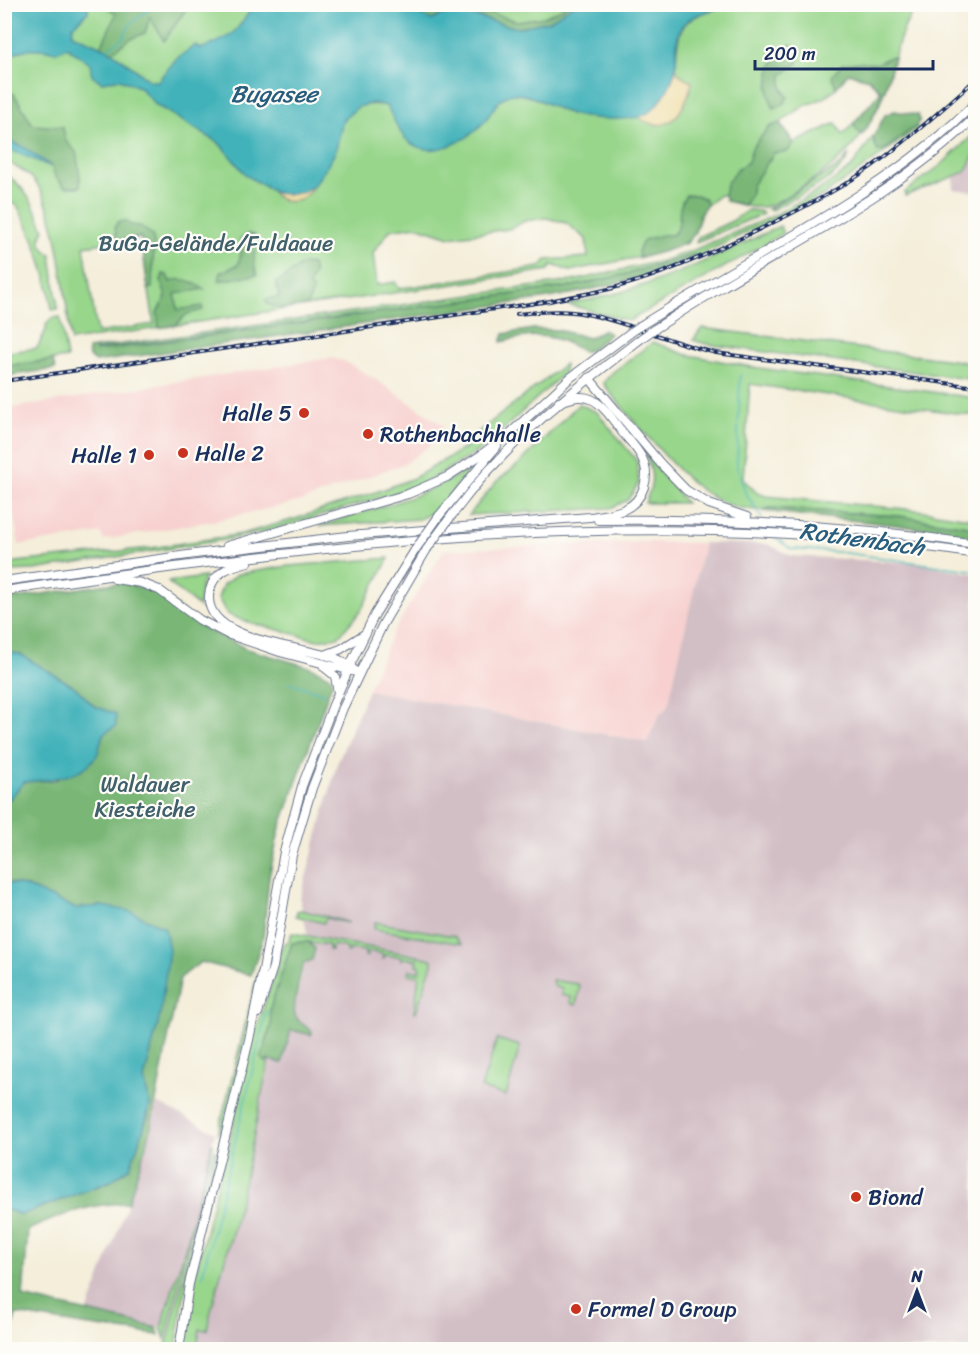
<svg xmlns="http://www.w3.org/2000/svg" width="980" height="1354" viewBox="0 0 980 1354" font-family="Sriracha,sans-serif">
<rect width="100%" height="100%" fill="#fdfcf7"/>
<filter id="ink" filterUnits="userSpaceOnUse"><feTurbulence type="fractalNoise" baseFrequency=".0167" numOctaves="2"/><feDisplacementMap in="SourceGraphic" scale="12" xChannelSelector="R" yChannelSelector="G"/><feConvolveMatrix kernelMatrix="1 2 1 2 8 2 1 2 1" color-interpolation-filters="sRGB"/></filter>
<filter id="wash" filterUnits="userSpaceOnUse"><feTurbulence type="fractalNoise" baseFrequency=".008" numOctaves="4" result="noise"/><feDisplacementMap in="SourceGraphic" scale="24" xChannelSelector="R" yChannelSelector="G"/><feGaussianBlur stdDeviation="1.35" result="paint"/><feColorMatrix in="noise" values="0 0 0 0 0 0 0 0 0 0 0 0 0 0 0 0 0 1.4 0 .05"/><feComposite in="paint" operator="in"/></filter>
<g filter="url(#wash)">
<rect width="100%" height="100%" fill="#f4eeda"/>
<path fill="#f7d0cf" d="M330,358L344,361L372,377L444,426L429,446L406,463L302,501L218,520L103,540L101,533L19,545L5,469V409Z
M645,542L704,543L668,706L659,715L647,742L368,690L393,632L444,550Z"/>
<path fill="#d2bec5" d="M975,154V192L953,189L954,176Z
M704,543L767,544L792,556L916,563L975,574V1349L197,1350L200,1329H208L269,1060L290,1030L309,942L300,899L337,764L368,690L647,742L659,715L668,706Z
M157,1103L215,1132L187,1242L161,1328L87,1313L128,1203L149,1136Z"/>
<path fill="#98d68b" stroke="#5a8274" stroke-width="1.5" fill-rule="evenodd" d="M88,5H253C237,34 231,38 200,49L196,45L176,59L158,81H151L111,51L72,34L73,26L87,12Z
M417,5H573L566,9L517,28Z
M731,5H917C899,30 894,61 885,90C871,132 840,164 803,186C793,192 779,203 767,206C755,210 738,204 727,201L724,195H720L703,208L694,234L687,243L650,255L570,271L552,265L549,270L71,341C65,301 59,206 32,178C25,171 13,166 5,160V148L49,165L23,147L5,139V58C21,48 37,46 56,52L67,47L90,64L93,76L102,82L120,79L139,87L156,105L219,143L247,176L276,193L335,153C337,143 338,127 343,119C353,104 371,103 387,106L403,136L449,146C461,139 475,133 484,122C491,114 494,104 504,97C522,86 553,109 570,114C584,118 601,118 616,119L676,68C677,19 686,17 731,5ZM848,73L869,79L881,92L843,135L836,123L794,143L780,123L804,106L824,98L836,88ZM546,218L566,223L586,239L588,257L546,260L540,267L416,286L399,288L395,282L377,285L373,253L390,230L416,226L450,237L509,229L525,221ZM141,238L154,324L97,333L84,246Z
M916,126L918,128L865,167L822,196L698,256L692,255L627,274L573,286L95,350V348L572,281L662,261L694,250L773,216L813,194L851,168L873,137L874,144L883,151Z
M975,133V154L965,172L905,196V192L941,165Z
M849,154C844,177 792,199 771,210L768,209L839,166Z
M4,173C25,186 36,208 44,230C37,240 41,249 51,254L58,309L52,310C48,272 35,239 17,205L5,202Z
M748,210L760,211L763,214L696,242L698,237L732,221Z
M780,226L783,234L629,321L566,304C646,292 709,260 780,226Z
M60,317L67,358L5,366L4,353L37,348L46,330V325L52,318Z
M702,328L975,363V380L706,344L693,340Z
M653,342L684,354L752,367L975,398V416L750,384L743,479L757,493L766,496L917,510L975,519V527L898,516L770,508C761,511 756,510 747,509C705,503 678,471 651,440C634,422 618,403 603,383L613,372Z
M565,364L564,373L482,449L428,481L389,495L269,531L224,540L34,570L8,571L10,566L16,562L151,548L242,534L295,519L376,492L414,478L465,448L467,441Z
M579,404L597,412L637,461L639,483L628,500L611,508L469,515L496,482L520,463Z
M645,453L686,503H645C654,482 654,474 645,453Z
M471,467L440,508L420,519L319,526C372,509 425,498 471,467Z
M389,558L360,612L338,637L317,640L244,621L227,614L218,598L223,585L238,574L288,566Z
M205,577L201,587L199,607L168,582Z
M301,910L348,922V923L326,918L324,923L296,916L297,911Z
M375,922L454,936L461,944L374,929Z
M292,933L428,958L432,960V964L416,1012H414L419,976L409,974V970L419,972L420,966L417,965L418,960L403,958L401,961V957L385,955L384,959H382L383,954L368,951L367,956H365V951L350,949L349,953L347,952V948L333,945L331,950H329V945L309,942L292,943L270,1008L271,1025L261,1058L265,1062L269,1060C258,1110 250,1160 238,1209C229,1250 215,1288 207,1330L200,1329L197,1349L183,1350L193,1284L225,1153H227L229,1144L252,1041L277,968L283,944L288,942Z
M259,969H261L257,988L224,1126L218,1134Z
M552,980L578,984L580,987L576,1005L570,1003L571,997L561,995L562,989L555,987Z
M497,1039L520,1046L506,1096L481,1088Z
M212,1143L213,1144L165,1339L161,1328L187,1242Z
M215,1148L216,1155L186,1283L176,1349L165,1350Z"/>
<path fill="#7ab777" stroke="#4a736a" stroke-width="1.5" d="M107,5H189L164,41L150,17L145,33L130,39L112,52L101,47L116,14L107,7Z
M417,5H464L517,21L544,17L563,8L566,5H573L549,21L517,28L470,15L432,20L422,16Z
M791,44L798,50V63L782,75V88L788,97L783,105L774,108C765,94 768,72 776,57C779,52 786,48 791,44Z
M890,57H894C887,84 879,110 863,134L858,132L853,124L881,91L869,79L848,73L836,88L832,76L842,64L861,62L876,64Z
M5,93L14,94L33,125L63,127L65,140L76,152L80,176V187H65L55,176L52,167L23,147L5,139Z
M894,111L918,115L920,120L916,126L883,151H877L873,137L885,115Z
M780,123L794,144L787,152L774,153L752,185L750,196L744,205L726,201L724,195L727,183L737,169L748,162L752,148L769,127Z
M686,195H697L705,199L707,205C698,212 699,224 694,234C687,248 653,254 639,258L638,251L644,240L662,235H672C686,223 673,213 686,195Z
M126,221L131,225L140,226L152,235L154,242L152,288L148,289L141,237L117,241L115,227L118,222Z
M248,234L255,235L258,246C252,256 254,264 257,275L219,281L221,272L238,265L241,253L240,239Z
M693,255L698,256C650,276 601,289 549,298L95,362L89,357L88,349L95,348L96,351L573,286L627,274Z
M304,264L312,265L314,273L309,286L313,291L307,306L283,309L267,304L266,299L279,297L276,282C288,278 293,269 304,264Z
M163,274L167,275L170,282C182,276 193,282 204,289L175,294L178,310L202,306L203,310L187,314L176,325L159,328L157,313L166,297L161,281Z
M533,329L559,330L589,338L604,330L610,334L591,350L583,352C555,333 533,333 501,342L504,334Z
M53,360L55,369L5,376V366Z
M770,508L898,516L975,527V537L896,525L762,511Z
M123,583L150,590L167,598L198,625L247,649L313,668L332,678V683L279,831L269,877L263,938L251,975L201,962L180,978L149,1136L128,1203C87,1204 64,1214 28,1230L23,1297L157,1328L159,1335L82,1325L16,1314L10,1341L5,1349V1209L21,1215L111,1181L130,1166L148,1116L150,1105L144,1079L160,1015L102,906L75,908L25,886L5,882L4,804L24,782L56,780L97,754L103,734L94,706L75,687L20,654L5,652L4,600L107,584Z
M298,942H309L315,949L312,960L304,963C300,973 299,981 297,991C293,1013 290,1017 311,1030L312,1033L311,1035L291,1030L282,1063L269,1060L265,1062L261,1058L271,1025L270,1008L291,946L292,943Z"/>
<path fill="#eeda9e" stroke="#84847e" stroke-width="1.5" d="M676,68L679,74L692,82C685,110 670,139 638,117C655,109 669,86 676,68Z
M313,186C304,204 282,208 270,189C283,197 301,193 313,186Z"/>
<path fill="#42b2ba" stroke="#2e708c" stroke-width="1.5" d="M5,4L88,5V12L73,26L72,34L111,51L150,81H158L176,59L196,45L200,49C230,39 237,33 253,5H417L422,16L432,20L448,12L470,15L517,28L549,21L573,5H731C716,9 692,13 682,26C675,37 677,55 676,66C674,82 661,104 648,113C634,123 584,119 568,113C551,107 535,95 517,94C499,93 494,110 484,122C468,141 430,161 408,141C398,133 393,117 387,106L373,103L358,107L343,120L335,153L322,174L313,186L303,192L289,194L276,193L247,176L219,143L156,105L139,87L120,79L102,82L92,76L90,64L67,47L56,52C37,46 21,48 5,58Z
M5,139L23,147L52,167L5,148Z
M5,652L20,654L75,687L94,706L116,714V726L103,734C101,740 100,747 98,753C85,778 48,780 24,782L5,804Z
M5,883L25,886L75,908L102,906L130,911L165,928L169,950L160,1015L144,1079L150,1105L142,1134L130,1167L111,1181L21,1215L5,1209Z"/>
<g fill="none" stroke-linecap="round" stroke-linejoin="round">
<path stroke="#42b2ba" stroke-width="1.5" d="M107,49L123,38L131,23L148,10L163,4
M740,375L737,467L746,494L762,518
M775,537L791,549L839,552L976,571
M288,682L325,694
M202,1276L267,1011"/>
</g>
</g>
<g filter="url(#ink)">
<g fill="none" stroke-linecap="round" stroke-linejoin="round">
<g stroke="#677289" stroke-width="10">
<path id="major" d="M640,326C753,254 880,198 976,102
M653,330C675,316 696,302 719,289C807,236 902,189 976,116
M505,438L570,378L630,333
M452,515C465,499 478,481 493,466C538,417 591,377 643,337
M439,516L497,446
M258,1013L273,967L292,855L312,788L343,708L383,624L427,549
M179,1350L189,1284L249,1040L263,970L284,852L302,786L333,705L353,659L375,614L415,550"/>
</g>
<g stroke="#677289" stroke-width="10">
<path id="highway" d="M589,378L660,463L686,490L709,504L747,517
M598,520C725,518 850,525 976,544
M227,546L408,494L447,477L481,455L508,434
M248,562C232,566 214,571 210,590C197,641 303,646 335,658C344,661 351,667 358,673
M115,579L141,583L159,590L200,620L227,634L280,652L359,673
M4,581L195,554L348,536L590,517C602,515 614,514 625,509C644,500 651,476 642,458C637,448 629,440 622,432C614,421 603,404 591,399C580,394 570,399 559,402
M4,591C326,544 651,502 976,554
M325,655L341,649L366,633
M324,667L335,676L338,693"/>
</g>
<use href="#major" stroke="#fff" stroke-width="8"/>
<use href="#highway" stroke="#fff" stroke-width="8"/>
<g stroke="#1b2f5e" stroke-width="4">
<path id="rail" d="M517,314C540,312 563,309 586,314C630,323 672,343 716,353L976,387
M4,381L550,301C572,296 595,293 617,287C666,274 710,253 756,231C801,209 846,187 886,156C917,132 946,106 976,79"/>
</g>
<use href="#rail" stroke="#fdfcf7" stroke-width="1.5" stroke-dasharray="4.5" stroke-linecap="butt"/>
<g stroke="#677289" stroke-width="10" stroke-linecap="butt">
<path id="major-bridge" d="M630,333L640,326
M643,337L653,330
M427,549L452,515
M415,550L439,516"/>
</g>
<use href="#major-bridge" stroke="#fff" stroke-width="8"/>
</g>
</g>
<g fill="#c8321e" stroke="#fdfcf7" stroke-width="2">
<circle cx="304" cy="413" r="6"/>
<circle cx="368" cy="434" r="6"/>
<circle cx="183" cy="453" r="6"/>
<circle cx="149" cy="455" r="6"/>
<circle cx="856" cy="1197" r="6"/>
<circle cx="576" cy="1309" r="6"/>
</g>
<g text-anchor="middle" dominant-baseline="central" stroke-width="4.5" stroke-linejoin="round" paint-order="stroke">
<g font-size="22" fill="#40616c" stroke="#fdfcf7">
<text x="216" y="243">BuGa-Gelände/Fuldaaue</text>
<text x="145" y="784">Waldauer<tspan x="145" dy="25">Kiesteiche</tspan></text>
</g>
<g font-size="22" fill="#1b2f5e" stroke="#fdfcf7" text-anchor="start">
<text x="292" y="413" text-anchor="end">Halle 5</text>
<text x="380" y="434">Rothenbachhalle</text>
<text x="195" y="453">Halle 2</text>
<text x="137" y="455" text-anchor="end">Halle 1</text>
<text x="868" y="1197">Biond</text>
<text x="588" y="1309">Formel D Group</text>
</g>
<g font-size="24" font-style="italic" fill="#295d7e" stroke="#fdfcf7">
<text x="274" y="94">Bugasee</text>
<text transform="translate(862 539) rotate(8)">Rothenbach</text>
</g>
</g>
<rect width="980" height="1354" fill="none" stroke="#fdfcf7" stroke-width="24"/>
<g transform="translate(917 1291)" stroke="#fdfcf7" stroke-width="4.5" paint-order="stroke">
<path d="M0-4.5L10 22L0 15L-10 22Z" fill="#1b2f5e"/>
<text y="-9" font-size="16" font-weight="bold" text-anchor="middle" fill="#1b2f5e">N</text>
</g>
<path d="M755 60v9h178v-9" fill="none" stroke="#1b2f5e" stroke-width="3"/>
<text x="764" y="60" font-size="18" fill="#1b2f5e" stroke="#fdfcf7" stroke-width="4.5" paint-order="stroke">200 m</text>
</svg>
